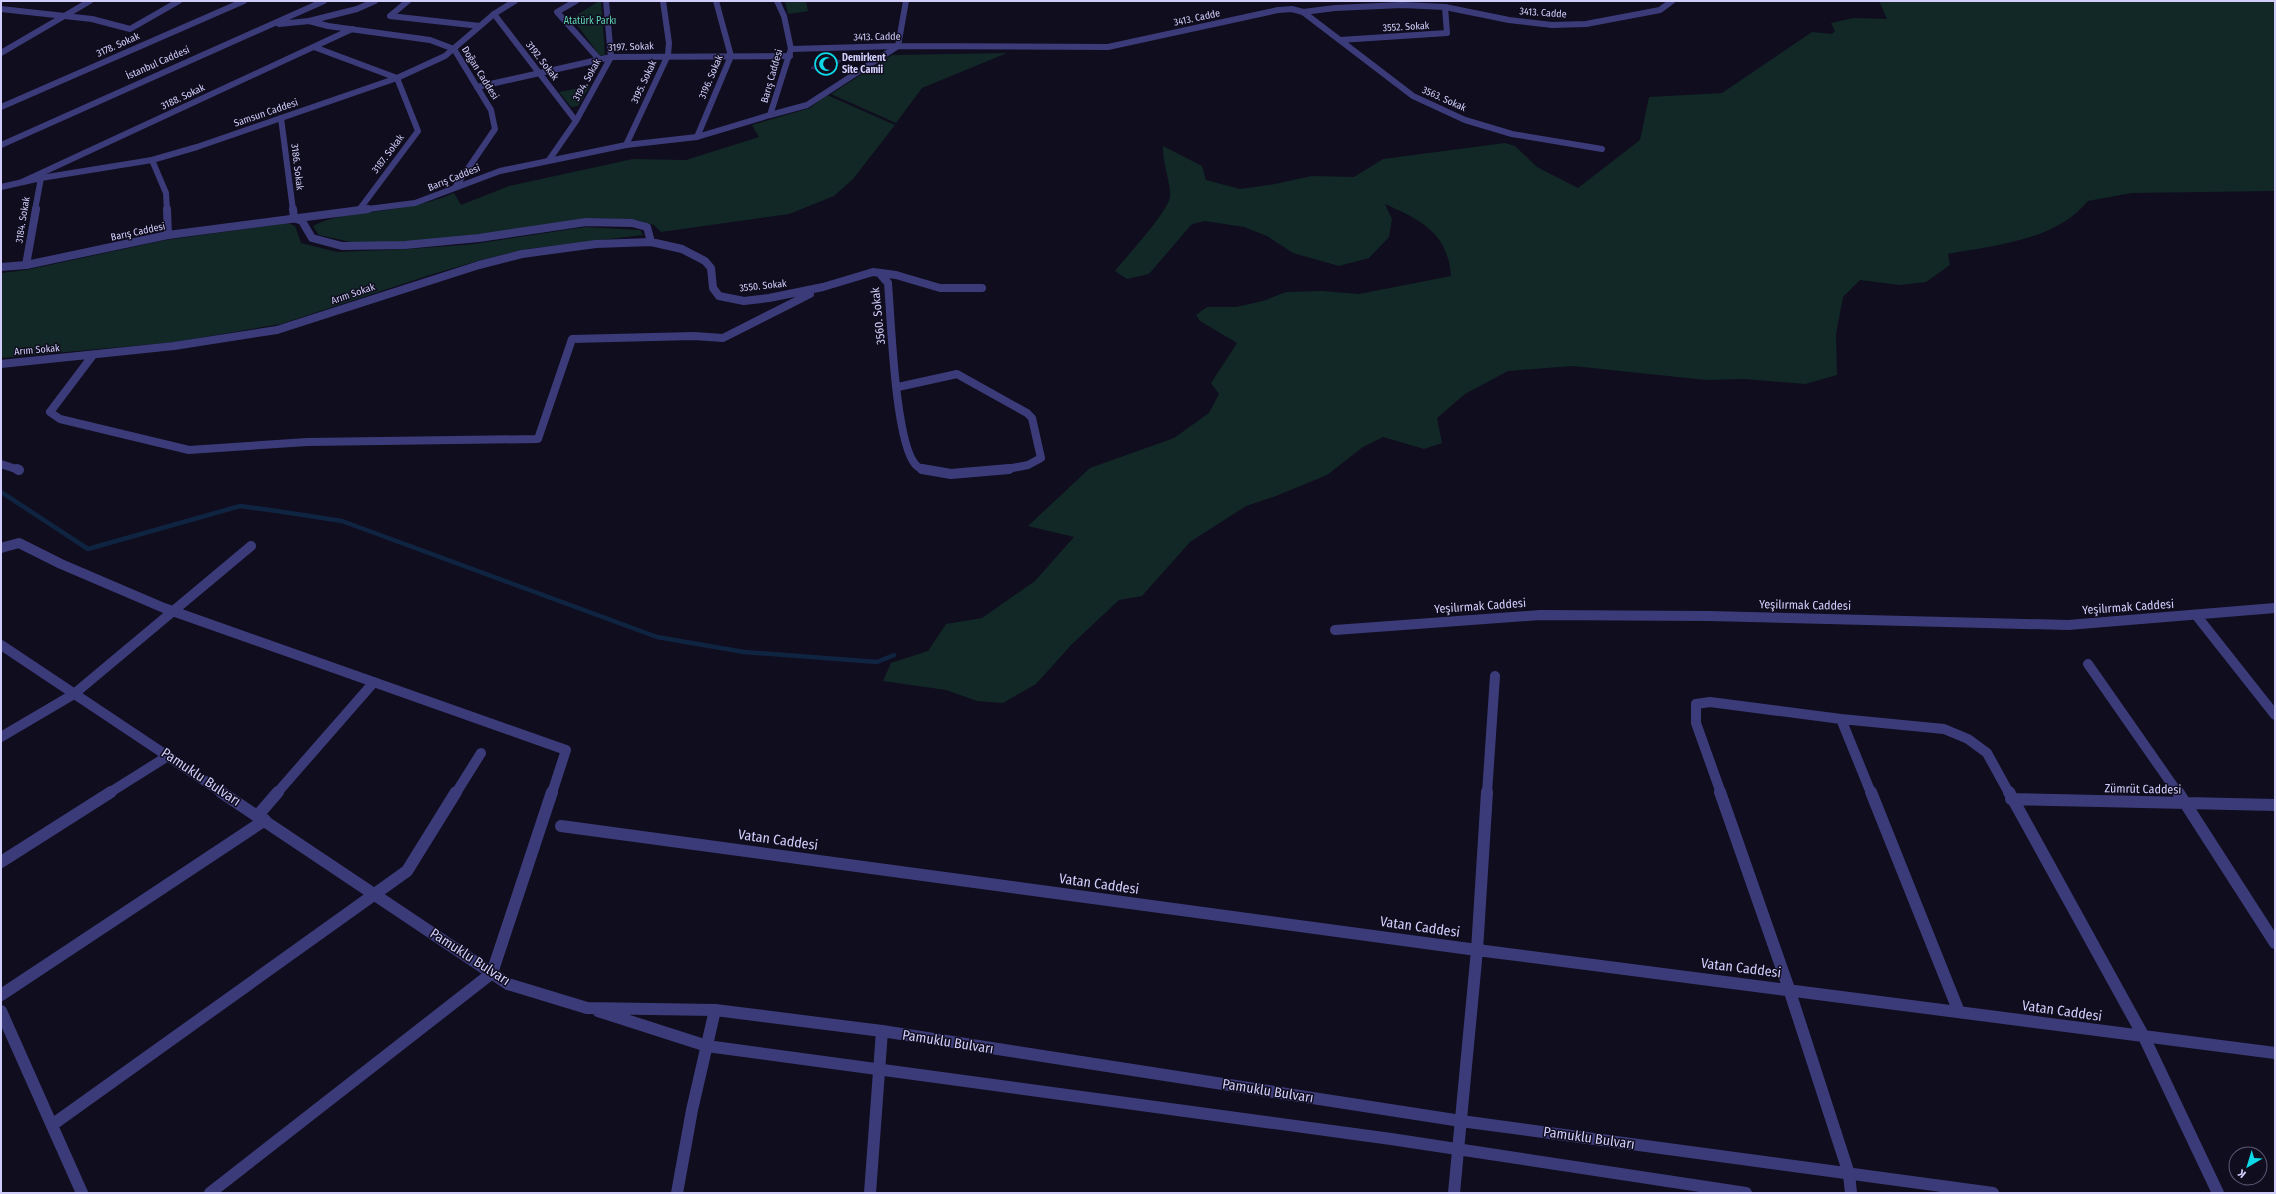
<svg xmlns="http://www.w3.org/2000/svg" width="2276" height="1194" viewBox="0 0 2276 1194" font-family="'Fira Sans Condensed',sans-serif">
<rect width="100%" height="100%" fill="#100d1e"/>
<path fill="#112826" d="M599,1H601L605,55L600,56L572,18Z
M785,1H806L808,11L788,14Z
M1879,1H2275V191L2131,193L2088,201C2055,241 1996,245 1948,254L1950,265L1926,282L1900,285L1860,280L1843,297L1836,334L1837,375L1805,384L1745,379L1706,380L1573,366L1508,371L1465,394L1437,418L1442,443L1424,449L1383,437L1363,447L1327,475L1276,496L1246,506L1190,542L1142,596L1119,600L1072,644L1036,684L1003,703L977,701L946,690L883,681L891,663L928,651L946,624L982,618L1035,581L1074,537L1028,526L1090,468L1174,438L1209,413L1219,394L1211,383L1237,343L1200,321L1196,315L1207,307H1236L1263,301L1286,292L1322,291L1359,294L1451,276C1448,233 1421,220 1385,204L1392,219L1389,237L1369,258L1339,266L1293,253L1267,236L1244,227L1205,221L1192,224L1149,274L1127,279L1115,271C1126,257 1168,212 1170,197C1172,188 1162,161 1163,146L1202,166L1206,180L1240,189L1275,184L1312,176L1354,177L1383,159L1505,143L1515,146L1537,167L1578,188L1640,140L1649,97L1722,93L1812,32L1832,34L1835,31L1831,23L1854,18L1887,19Z
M1007,53L922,88L896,123L831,94L892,55Z
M590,86L578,106L571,107L559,92Z
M827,95L895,125L853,179L834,196L789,214L661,232L654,225L637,220L588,218L482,234L406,242H351L319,235L313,226C330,217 346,216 364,213C394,209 425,206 454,193L461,205L509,186L633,159L686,160L759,137L752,125L810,108Z
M288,223L295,226L301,243L337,252L410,249L474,244L585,227L640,230L643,235L526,249L481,260L433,274L281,324L175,342L1,358V273L26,270L166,240Z"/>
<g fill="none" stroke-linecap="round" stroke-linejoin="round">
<path stroke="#0f2441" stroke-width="4.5" d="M1,492L88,549L240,506L277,511L342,521L657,637L744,652L877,662L894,655"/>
</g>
<path fill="#211b3e" stroke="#382e68" d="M827,57L841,61L826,72L811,68Z"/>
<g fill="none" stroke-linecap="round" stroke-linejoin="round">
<path stroke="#3c3b7a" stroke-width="6" d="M408,1L390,16L480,26
M576,1L557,12L598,58
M1,9L92,19L130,29L179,1
M1303,12L1413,96L1465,120L1512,134L1602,149
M494,14L576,121
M309,21L357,9L375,1
M1340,40L1447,33L1445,7
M314,47L397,78L418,131L359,210
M477,87L611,57L790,56
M1,107L244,1
M770,115L807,105L898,46
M281,118L293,210
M697,137L731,56L716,1
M626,145L668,55L669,43L663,1
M152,160L166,193L167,210
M549,160L576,121L611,57L606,1
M22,182L352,29
M35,210L41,178"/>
<path stroke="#3c3b7a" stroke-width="8" d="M167,209L168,235
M293,209L294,218L302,221L312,238L342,246L405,245L479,238L586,222L632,223L647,227L651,242
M26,265L36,209
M881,275L888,283C891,319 895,440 915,464C917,467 922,469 925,470
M93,355L50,412L60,419L189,450L307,442L538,439L572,339L694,336L723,338L810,294
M1,364L174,346L277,330L479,265L522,254L596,244L651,242L682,249L705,261L711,268L713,288L719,296L744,301L769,298L823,287L873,272L896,275L940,288H982
M898,387L957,374L1027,413L1032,418L1041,458L1028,465L1002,470
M1,464L19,470"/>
<path stroke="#3c3b7a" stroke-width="10" d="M17,469L19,470
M922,469L951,474L1009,469
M1,548L19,543L61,564L164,608L566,750L552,793
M2196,615L2275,715
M1335,630L1540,615L1709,616L2068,625L2275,608
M2088,664L2178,793
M1841,719L1871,793
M1,737L74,694L251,546
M109,793L168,756
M277,793L374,682
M456,793L481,753
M1487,793L1495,676
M1721,793L1696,723V704L1710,702L1841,719L1944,729L1968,739L1987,753L2009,793"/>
<path stroke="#3c3b7a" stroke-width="12" d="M1720,792L1789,989L1849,1174L1851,1193
M1871,792L1959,1012
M2009,792L2144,1037L2218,1193
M2178,792L2275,943
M2011,799L2275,805
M258,815L278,792
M561,826L1477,950L2275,1053
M1,862L111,792
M1,995L265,820
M1,1011L82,1193
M52,1125L407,871L456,792
M210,1193L492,973L552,792
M677,1193L692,1110L715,1010
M870,1193L882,1031
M1454,1193L1477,950L1487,792"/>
<path stroke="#3c3b7a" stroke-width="6" d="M279,24L309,21L328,26L430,40L454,49L491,110L495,129L456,186
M898,46L906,1
M791,49L898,46L1108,47L1278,10L1292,9L1303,12L1335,8L1402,5L1445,7L1509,20L1552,25L1586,24L1660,10L1672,1
M1,53L90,1
M1,145L324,1
M1,187L41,178L152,160L197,147L397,78L445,56L494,14L515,1
M360,210L415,203L500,171L626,145L697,137L770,115L791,49L784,16L777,1"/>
<path stroke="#3c3b7a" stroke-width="8" d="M1,267L26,265L168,235L368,209"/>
<path stroke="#3c3b7a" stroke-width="10" d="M1,645L223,793"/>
<path stroke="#3c3b7a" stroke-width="12" d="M221,792L508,984L587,1008L715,1010L882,1031L1461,1121L1993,1193
M598,1011L707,1046L1391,1139L1746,1193"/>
</g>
<defs>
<g id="mosque-ring" transform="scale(1.15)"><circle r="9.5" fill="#100d1e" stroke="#0ed9e7" stroke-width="1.5"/><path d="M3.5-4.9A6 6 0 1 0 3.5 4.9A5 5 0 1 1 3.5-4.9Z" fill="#0ed9e7"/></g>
</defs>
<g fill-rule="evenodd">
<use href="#mosque-ring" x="826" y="64"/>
</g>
<g text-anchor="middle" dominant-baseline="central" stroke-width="3" stroke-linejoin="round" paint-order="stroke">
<g font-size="10" fill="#d1cefc" stroke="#100d1e">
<text transform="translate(1543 13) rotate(4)">3413. Cadde</text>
<text transform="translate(1197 18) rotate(-12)">3413. Cadde</text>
<text transform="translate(1406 27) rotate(-3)">3552. Sokak</text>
<text transform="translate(877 37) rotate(-1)">3413. Cadde</text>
<text transform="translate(118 45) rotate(-24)">3178. Sokak</text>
<text transform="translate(631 47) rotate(-2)">3197. Sokak</text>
<text transform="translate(542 61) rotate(52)">3192. Sokak</text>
<text transform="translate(158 63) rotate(-24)">İstanbul Caddesi</text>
<text transform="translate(480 73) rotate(58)">Doğan Caddesi</text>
<text transform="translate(772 76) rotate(-74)">Barış Caddesi</text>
<text transform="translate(711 77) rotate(-67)">3196. Sokak</text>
<text transform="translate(587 80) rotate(-61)">3194. Sokak</text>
<text transform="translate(644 82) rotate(-65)">3195. Sokak</text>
<text transform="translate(183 97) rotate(-25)">3188. Sokak</text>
<text transform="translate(1444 99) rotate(24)">3563. Sokak</text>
<text transform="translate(266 113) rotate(-19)">Samsun Caddesi</text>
<text transform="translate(388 154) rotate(-53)">3187. Sokak</text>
<text transform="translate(297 167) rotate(83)">3186. Sokak</text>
<text transform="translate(454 178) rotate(-22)">Barış Caddesi</text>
<text transform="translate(23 220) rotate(-81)">3184. Sokak</text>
<text transform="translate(138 232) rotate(-12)">Barış Caddesi</text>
<text transform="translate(763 286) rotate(-6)">3550. Sokak</text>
<text transform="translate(353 294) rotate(-19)">Arım Sokak</text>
<text transform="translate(37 350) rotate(-5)">Arım Sokak</text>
</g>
<g font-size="10" fill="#5fd7b5" stroke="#100d1e">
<text x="590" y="21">Atatürk Parkı</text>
</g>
<g font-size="10" font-weight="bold" fill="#d1cefc" stroke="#100d1e" text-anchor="start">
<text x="842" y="58">Demirkent<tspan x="842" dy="12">Site Camii</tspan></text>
</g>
<g font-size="12" fill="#d1cefc" stroke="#100d1e">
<text transform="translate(878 316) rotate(-96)">3560. Sokak</text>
<text transform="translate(1805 605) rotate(1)">Yeşilırmak Caddesi</text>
<text transform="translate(1480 606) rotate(-4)">Yeşilırmak Caddesi</text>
<text transform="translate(2128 607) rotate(-4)">Yeşilırmak Caddesi</text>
<text transform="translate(2143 789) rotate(1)">Zümrüt Caddesi</text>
</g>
<g font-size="14" fill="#d1cefc" stroke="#100d1e">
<text transform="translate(201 777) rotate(34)">Pamuklu Bulvarı</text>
<text transform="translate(778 840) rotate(8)">Vatan Caddesi</text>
<text transform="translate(1099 884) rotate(8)">Vatan Caddesi</text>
<text transform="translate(1420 927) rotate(8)">Vatan Caddesi</text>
<text transform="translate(470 957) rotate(33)">Pamuklu Bulvarı</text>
<text transform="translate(1741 968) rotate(7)">Vatan Caddesi</text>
<text transform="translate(2062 1011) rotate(8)">Vatan Caddesi</text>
<text transform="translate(948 1042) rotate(9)">Pamuklu Bulvarı</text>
<text transform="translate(1268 1091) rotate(9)">Pamuklu Bulvarı</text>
<text transform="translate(1589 1138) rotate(8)">Pamuklu Bulvarı</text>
</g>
</g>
<rect width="2276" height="1194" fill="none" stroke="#d1cefc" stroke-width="4"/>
<g transform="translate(2248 1166) rotate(218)"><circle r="19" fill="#100d1e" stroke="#5d5a77"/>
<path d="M0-3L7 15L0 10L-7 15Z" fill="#0ed9e7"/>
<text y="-6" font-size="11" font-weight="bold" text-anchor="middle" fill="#d1cefc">K</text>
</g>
</svg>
